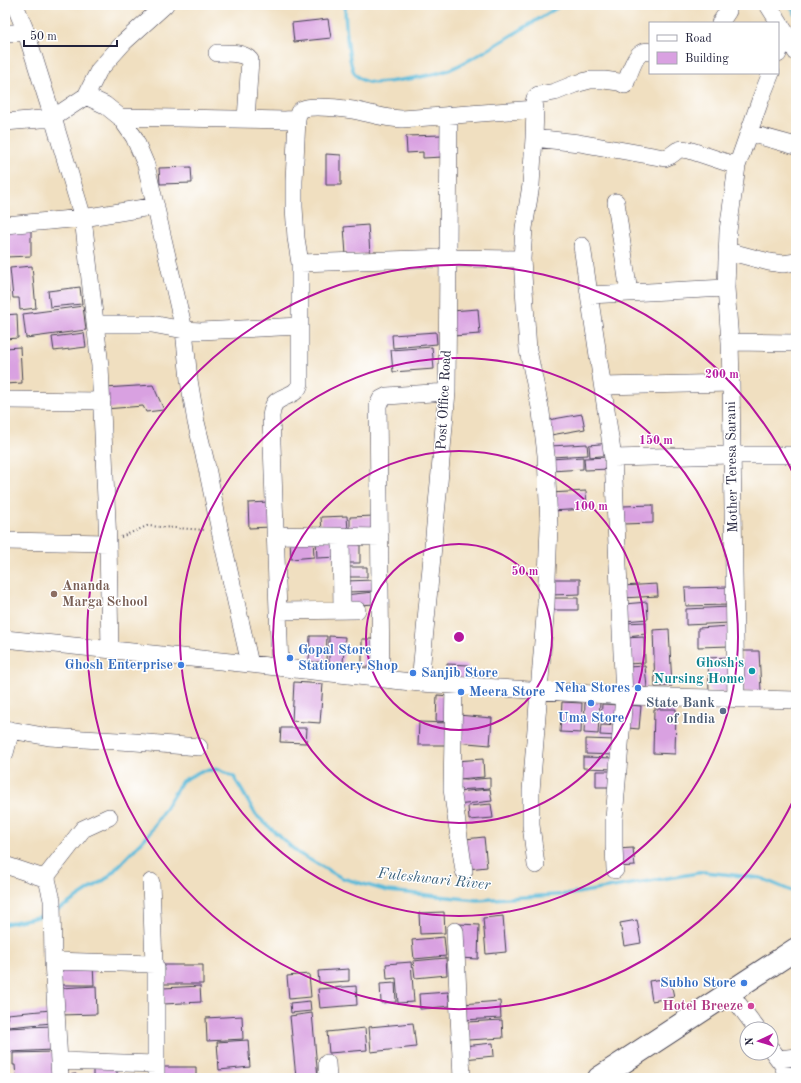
<svg xmlns="http://www.w3.org/2000/svg" width="801" height="1083" viewBox="0 0 801 1083" font-family="'Old Standard TT',serif">
<rect width="100%" height="100%" fill="#fff"/>
<filter id="ink" filterUnits="userSpaceOnUse"><feTurbulence type="fractalNoise" baseFrequency=".025" numOctaves="2"/><feDisplacementMap in="SourceGraphic" scale="8" xChannelSelector="R" yChannelSelector="G"/><feConvolveMatrix kernelMatrix="1 2 1 2 8 2 1 2 1" color-interpolation-filters="sRGB"/></filter>
<filter id="wash" filterUnits="userSpaceOnUse"><feTurbulence type="fractalNoise" baseFrequency=".012" numOctaves="4" result="noise"/><feDisplacementMap in="SourceGraphic" scale="16" xChannelSelector="R" yChannelSelector="G"/><feGaussianBlur stdDeviation="0.9" result="paint"/><feColorMatrix in="noise" values="0 0 0 0 0 0 0 0 0 0 0 0 0 0 0 0 0 1.4 0 .05"/><feComposite in="paint" operator="in"/></filter>
<g filter="url(#wash)">
<rect width="100%" height="100%" fill="#f0dfc0"/>
<g fill="none" stroke-linecap="round" stroke-linejoin="round">
<path stroke="#5abad9" stroke-width="3.5" d="M345,5C345,18 348,64 355,74C364,86 382,83 395,81C414,78 433,76 451,69C470,61 487,50 504,40C523,28 543,17 561,5
M790,5L796,15
M58,909L66,905L107,878L149,834L182,781L201,771L219,769L234,777L256,815L298,853L342,878L388,891L477,900L571,894L704,872L761,878L796,893
M5,924L47,915"/>
</g>
<g id="blocks">
<path fill="#d9a1e1" d="M328,19L331,38L294,42L292,23Z
M442,135L443,157L423,158V152L407,153L406,136Z
M326,154L341,155V185H326Z
M191,167L192,183L160,184L159,168Z
M368,225L370,254L346,255L344,227Z
M5,228L31,231V256L6,257Z
M32,266L36,308L20,310L19,298H13L10,268Z
M5,270H6L10,303L5,304Z
M80,287L82,304L50,307L48,291Z
M83,306L86,330L26,338L23,314Z
M478,309L480,334L453,336L451,311Z
M17,314L18,338L5,339V315Z
M436,332L437,344L393,348L392,335Z
M84,333L86,347L54,351L52,337Z
M20,347L22,383L5,384V348Z
M432,347L434,369L393,372L391,350Z
M153,385L164,410L146,412L143,406L105,409L104,388Z
M582,414L585,429L551,435L548,420Z
M610,443L611,455L590,457L589,445Z
M587,444L588,455L551,457L550,446Z
M583,457V469L551,471L550,459Z
M610,457L611,469L585,470L584,458Z
M586,491L587,509L551,511L550,493Z
M269,502L271,527L249,528L248,503Z
M653,505V523L623,524V506Z
M347,516L348,531L322,532L321,517Z
M374,516V531L350,532V517Z
M313,539L314,557L291,559L290,540Z
M338,539L339,557L317,558L316,540Z
M344,539H360V563H344Z
M346,567H367V577H347Z
M551,579H580V594L552,595Z
M373,580L374,591L347,592L346,581Z
M657,584L658,596L623,598L622,586Z
M729,587L730,605L686,606L685,588Z
M374,592L375,604L345,606L344,595Z
M550,598H578V610H550Z
M647,602L648,619L625,621L624,604Z
M729,607L730,623L686,625V609Z
M646,622V634L626,636L625,623Z
M730,626L731,646L698,647V628Z
M669,629L672,686L655,687L653,630Z
M310,636H327L326,662H309Z
M329,636L345,637L343,663H329Z
M644,637L645,663L627,664L625,638Z
M362,639H376V667H362Z
M742,651H759L761,691L744,692Z
M731,657V692H709L708,658Z
M447,664L468,665V678L447,677Z
M645,666L647,688L628,689L627,667Z
M294,682L323,684L320,723L292,721Z
M437,695L450,696L449,722L436,721Z
M585,701L600,702L598,734L584,733Z
M562,702L582,703L581,733L560,732Z
M602,704L620,705L619,724L601,723Z
M630,705L641,706L639,729L628,728Z
M654,709H676L675,754L653,753Z
M458,715L492,718L490,745L456,742Z
M419,722L448,723V745H418Z
M601,725L619,726L618,736L600,735Z
M281,728H307L306,743L280,742Z
M586,739L616,740L615,755L586,754Z
M583,757L615,758V769L583,768Z
M483,759L484,777L458,779L456,761Z
M596,771H613V787H596Z
M490,778V788L455,790V781Z
M490,789L492,801L457,805L456,792Z
M491,804L493,818L469,820L468,806Z
M484,837L487,867L468,869L465,839Z
M633,848L635,866L617,867L615,849Z
M444,912L445,933L420,934L419,913Z
M503,916L506,952L486,954L483,918Z
M637,920L641,943L624,946L620,923Z
M459,924L479,925L478,959L458,958Z
M444,937L446,956L414,959L412,940Z
M446,958L447,975L415,978L413,961Z
M411,962L414,1002L398,1003L396,978L387,979L386,964Z
M59,965H93L94,985H60Z
M157,965H203V984H157Z
M349,969V981L319,983L318,971Z
M309,974L311,997L289,999L287,976Z
M670,978L674,997L652,1001L649,981Z
M395,983L396,1002L381,1003L380,984Z
M96,986L97,1014L61,1015L60,988Z
M200,986L201,1002L164,1004L163,988Z
M356,986L357,1005L320,1008L318,989Z
M448,992L450,1006L420,1009L419,994Z
M310,1001L311,1011L291,1013L290,1003Z
M500,1001L501,1018L463,1020L462,1004Z
M51,1010L52,1023L8,1027L7,1014Z
M312,1013L318,1078H296L290,1016Z
M242,1016L243,1039L207,1041L206,1018Z
M502,1020L503,1038L468,1040L467,1022Z
M413,1023L416,1047L371,1052L369,1027Z
M51,1026L53,1050L8,1052L7,1028Z
M365,1028L367,1050L329,1053L327,1032Z
M248,1040L250,1067L219,1070L217,1042Z
M493,1043L494,1056L464,1059L463,1046Z
M55,1052L56,1076L16,1078L15,1065H13V1053Z
M93,1064H117V1078H93Z
M157,1067H196V1078H157Z
M76,1074V1078H65V1075Z
M481,1076L482,1078H465V1077Z"/>
</g>
</g>
<g filter="url(#ink)">
<use href="#blocks" fill-opacity="0" stroke="#413e4f" stroke-width="1"/>
<g fill="none" stroke-linecap="round" stroke-linejoin="round">
<g stroke="#413e4f" stroke-width="18">
<path id="minor" d="M15,5L26,32L53,118L83,218L100,366L108,543L110,649
M768,5L792,43L796,52
M720,23L728,11
M5,33L26,32
M217,53C228,53 243,52 250,60L246,119
M778,54L785,33
M86,96L105,105L120,117L285,120L297,119C298,114 298,111 303,109C307,107 313,107 318,107C330,107 341,108 353,110C369,113 385,119 402,119L535,109
M120,117L134,137L146,165L184,330L189,380L196,422L206,463L220,531L250,664
M5,122L53,118L86,96L99,70L108,60L124,42L165,5
M749,133L796,146
M534,138L579,143L665,158C678,154 673,147 689,150L737,166
M616,202L629,293
M5,225L83,218L156,206
M582,246L613,458L624,696L614,819V846L615,870
M727,251L769,262L783,264L796,262
M300,263L447,258L522,259
M589,295L726,288
M95,324H152L184,330L201,331L300,326
M730,342L796,343
M603,386L731,383
M5,400L102,401
M613,458L732,455H796
M275,535L380,537
M341,537L342,610
M5,541L108,543
M278,611L357,610
M5,639L250,664L420,683L624,696L796,700
M280,667L271,416C272,412 272,407 275,403C282,395 298,396 300,383V263L296,238L294,207V181L297,119
M381,678L378,405L381,399L387,396L447,392
M420,683L439,483L447,392L449,115
M454,686L452,789L464,871
M736,699L731,383L730,342L726,288L728,231L737,166L761,98L771,73
M5,729L49,737L135,742L199,747
M5,753L11,730
M109,817L83,829L48,874L47,879L52,900L53,961L154,964
M5,865L47,879
M536,865L531,825V791L546,604L549,526L546,455L541,412L528,350L522,259L524,228L531,185L534,138L535,109L534,102L535,98L538,95L555,92L575,84L590,80H604L619,82L625,85C628,77 634,57 641,53C644,51 647,51 650,52
M151,882L154,964L156,968V1078
M455,931L462,1078
M53,961L60,1078
M730,993L757,1029
M771,1049L783,1065L787,1078
M779,1059L796,1057
M59,1061L156,1064
M327,1063L328,1078"/>
</g>
<g stroke="#413e4f" stroke-width="24">
<path id="major" d="M599,1078L796,949"/>
</g>
<path stroke="#413e4f" stroke-width="2" stroke-dasharray="1 3" stroke-linecap="butt" d="M121,537L147,526L205,530"/>
<use href="#minor" stroke="#fff" stroke-width="17"/>
<use href="#major" stroke="#fff" stroke-width="22"/>
</g>
</g>
<g fill="none" stroke="#b5179e" stroke-width="2">
<circle cx="459" cy="637" r="93"/>
<circle cx="459" cy="637" r="186"/>
<circle cx="459" cy="637" r="279"/>
<path d="M795 797A372 372 0 1 1 795 477"/>
</g>
<circle fill="#8d6e63" stroke="#fff" stroke-width="1.5" cx="54" cy="594" r="4"/>
<g fill="#3f7fe0" stroke="#fff" stroke-width="1.5">
<circle cx="290" cy="658" r="4"/>
<circle cx="181" cy="665" r="4"/>
<circle cx="413" cy="673" r="4"/>
<circle cx="638" cy="688" r="4"/>
<circle cx="461" cy="692" r="4"/>
<circle cx="591" cy="703" r="4"/>
<circle cx="744" cy="983" r="4"/>
</g>
<circle fill="#0f9aa8" stroke="#fff" stroke-width="1.5" cx="752" cy="671" r="4"/>
<circle fill="#5c6f8a" stroke="#fff" stroke-width="1.5" cx="723" cy="711" r="4"/>
<circle fill="#d1479c" stroke="#fff" stroke-width="1.5" cx="751" cy="1006" r="4"/>
<g text-anchor="middle" dominant-baseline="central" stroke-width="3" stroke-linejoin="round" paint-order="stroke">
<g font-size="14" fill="#22223b" stroke="#fff">
<text transform="translate(444 400) rotate(-87)">Post Office Road</text>
<text transform="translate(732 467) rotate(-91)">Mother Teresa Sarani</text>
</g>
<g font-size="14" font-weight="bold" fill="#785e54" stroke="#fff" text-anchor="start">
<text x="62" y="586">Ananda<tspan x="62" dy="16">Marga School</tspan></text>
</g>
<g font-size="14" font-weight="bold" fill="#366cbe" stroke="#fff" text-anchor="start">
<text x="298" y="650">Gopal Store<tspan x="298" dy="16">Stationery Shop</tspan></text>
<text x="173" y="665" text-anchor="end">Ghosh Enterprise</text>
<text x="421" y="673">Sanjib Store</text>
<text x="630" y="688" text-anchor="end">Neha Stores</text>
<text x="469" y="692">Meera Store</text>
<text x="591" y="718" text-anchor="middle">Uma Store</text>
<text x="736" y="983" text-anchor="end">Subho Store</text>
</g>
<g font-size="14" font-weight="bold" fill="#0d838f" stroke="#fff" text-anchor="end">
<text x="744" y="663">Ghosh's<tspan x="744" dy="16">Nursing Home</tspan></text>
</g>
<g font-size="14" font-weight="bold" fill="#4e5e75" stroke="#fff" text-anchor="end">
<text x="715" y="703">State Bank<tspan x="715" dy="16">of India</tspan></text>
</g>
<g font-size="14" font-weight="bold" fill="#b23c85" stroke="#fff" text-anchor="end">
<text x="743" y="1006">Hotel Breeze</text>
</g>
<g font-size="15" font-style="italic" fill="#385f7a" stroke="#fff">
<text transform="translate(434 880) rotate(6)">Fuleshwari River</text>
</g>
</g>
<circle cx="459" cy="637" r="6" fill="#b5179e" stroke="#fff" stroke-width="2"/>
<g font-size="12" text-anchor="middle" font-weight="bold" fill="#b5179e" stroke="#fff" stroke-width="3" stroke-linejoin="round" paint-order="stroke">
<text x="722" y="378">200 m</text>
<text x="656" y="444">150 m</text>
<text x="591" y="510">100 m</text>
<text x="525" y="575">50 m</text>
</g>
<rect width="801" height="1083" fill="none" stroke="#fff" stroke-width="20"/>
<rect x="649" y="22" width="130" height="52" fill="#ffffff" stroke="#a7a7b1"/>
<rect x="657" y="35" width="20" height="6" fill="#ffffff" stroke="#a7a7b1"/>
<text x="685" y="42" font-size="12" fill="#22223b">Road</text>
<rect x="657" y="52" width="20" height="12" fill="#d9a1e1" stroke="#a7a7b1"/>
<text x="685" y="62" font-size="12" fill="#22223b">Building</text>
<g transform="translate(759 1041) rotate(266)"><circle r="19" fill="#ffffff" stroke="#a7a7b1"/>
<path d="M0-3L7 15L0 10L-7 15Z" fill="#b5179e"/>
<text y="-6" font-size="11" font-weight="bold" text-anchor="middle" fill="#22223b">N</text>
</g>
<path d="M24 40v6h93v-6" fill="none" stroke="#22223b" stroke-width="2"/>
<text x="30" y="40" font-size="12" fill="#22223b" stroke="#ffffff" stroke-width="3" paint-order="stroke">50 m</text>
</svg>
